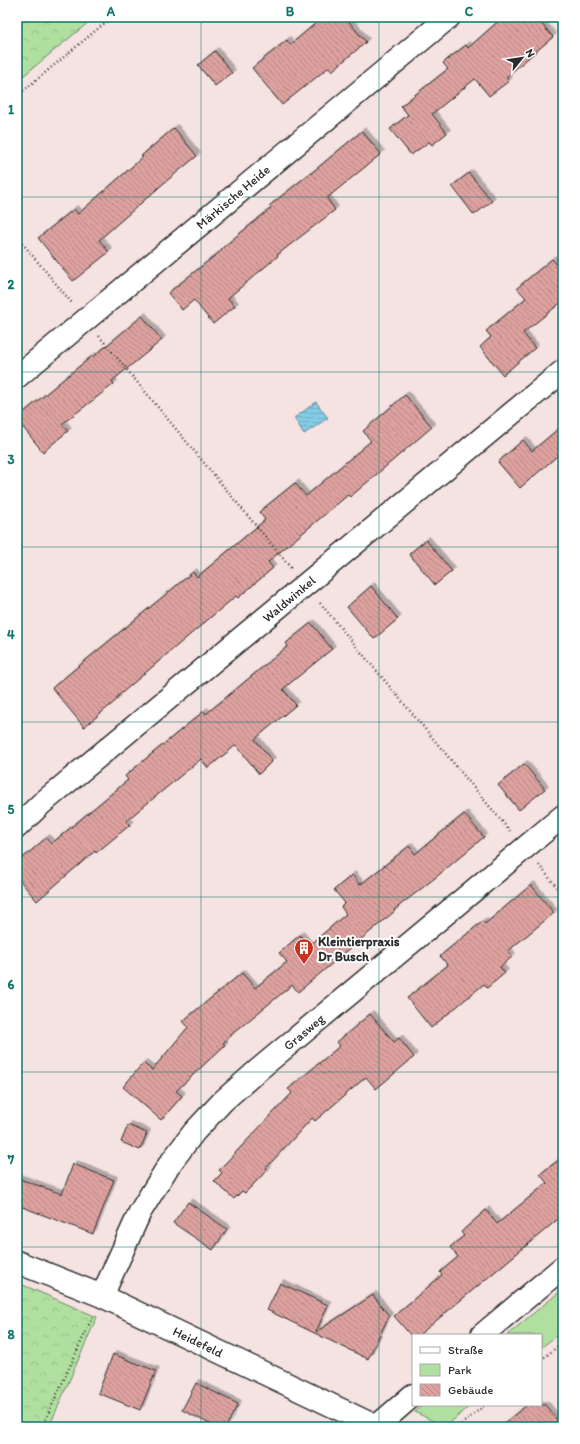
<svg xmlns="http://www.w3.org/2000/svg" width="580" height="1444" viewBox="0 0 580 1444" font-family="Itim,sans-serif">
<defs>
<pattern id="forest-crowns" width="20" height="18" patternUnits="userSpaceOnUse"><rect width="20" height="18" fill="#b0e0a0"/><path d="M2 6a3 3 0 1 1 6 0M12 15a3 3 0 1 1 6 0" fill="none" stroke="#98c08a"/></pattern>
<pattern id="water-rules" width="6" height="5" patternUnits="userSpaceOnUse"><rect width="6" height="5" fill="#84cce5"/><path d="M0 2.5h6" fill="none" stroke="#72afc5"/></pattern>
<pattern id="building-back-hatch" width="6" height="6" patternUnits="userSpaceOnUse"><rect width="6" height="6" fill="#dda29f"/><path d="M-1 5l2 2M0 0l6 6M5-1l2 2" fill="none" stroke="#b38482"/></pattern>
<filter id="shadow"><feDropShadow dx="3.5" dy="-3.5" stdDeviation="0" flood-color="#0004"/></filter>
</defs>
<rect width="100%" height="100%" fill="#f5e3e2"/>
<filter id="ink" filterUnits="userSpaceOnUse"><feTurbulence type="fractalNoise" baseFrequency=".025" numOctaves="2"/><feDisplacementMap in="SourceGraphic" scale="8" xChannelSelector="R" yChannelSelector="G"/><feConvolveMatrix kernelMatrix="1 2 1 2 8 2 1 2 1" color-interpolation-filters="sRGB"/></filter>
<g filter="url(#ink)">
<path fill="#b0e0a0" stroke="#6e8666" d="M563,1289V1330L541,1348V1335H507Z
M423,1405H471L445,1427L415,1412Z"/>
<path fill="url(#forest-crowns)" stroke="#6e8666" d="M17,17H95L17,81Z
M23,1285L97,1317L49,1427H17V1299Z"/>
<path fill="url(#water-rules)" stroke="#608c9b" d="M316,402L328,418L304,434L294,418Z"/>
<path fill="url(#building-back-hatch)" stroke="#2b2b2b" filter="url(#shadow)" d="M323,17H345L366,42L332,71L329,67L282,105L252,68L287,40L290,45Z
M503,17H536L553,37L506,77L509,81L489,96L475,79L432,114L447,133L432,145L429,142L411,155L390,129L408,115L401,106L448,69L443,63L466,45L468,48Z
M215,51L232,73L215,86L198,65Z
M174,128L197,156L164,183L99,240L109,252L73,281L38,238L74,209L78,214L143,157L141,156Z
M362,131L381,154L327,198L335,210L277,255L278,256L228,298L235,306L213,324L194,300L182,310L168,293L222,250L221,249L271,208L269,206L308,175H309Z
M469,173L492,201L474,215L452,186Z
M552,259L563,272V301L523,333L535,348L503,375L480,347L491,337L486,331L526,298L517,288Z
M142,316L162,340L112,381L114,384L62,424L68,431L43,452L17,420V418L65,378L92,356L93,357Z
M405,395L432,427L350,497L348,495L268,562L273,568L238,598L236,596L179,644L116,698L118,699L84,727L52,688L193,572L197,577L265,520L259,512L295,483L306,496L371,441L363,431Z
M563,425V451L520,488L498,462L523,440L532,451Z
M426,540L452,571L435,585L409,554Z
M371,586L398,619L374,639L347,607Z
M311,623L332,649L283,689L296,705L255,739L272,761L259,774L236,745L208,768L201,759L126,821L130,825L96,853L95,851L37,901L17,877V863L46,838L51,844L128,780L125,776L204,711L206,714L288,646L286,643Z
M524,764L545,789L519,810L498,785Z
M464,814L484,837L435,878L394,910L395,911L298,992L292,985L231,1035V1036L223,1043L225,1045L176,1091L182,1096L161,1120L123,1087L143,1063L152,1070L188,1027L183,1021L242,973L255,988L287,962L279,953L300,935L309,946L346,914L341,907L345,903L334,890L352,875L360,885L409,846L415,854Z
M531,885L554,913L508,951L512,957L500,967L505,973L487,988L484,984L431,1028L407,998L448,965L440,956L483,921L485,924Z
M370,1014L394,1042L399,1038L414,1057L376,1089L366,1077L315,1121L312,1118L266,1168L267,1170L245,1193L242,1191L234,1199L214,1181L222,1173L219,1170L292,1093L288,1089L340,1046L337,1042Z
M128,1125L147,1133L140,1150L121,1142Z
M563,1157V1215L419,1335H413V1338L394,1316L442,1275L440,1272L458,1257L450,1247L464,1236L461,1232L486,1210L497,1224L547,1183L540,1174Z
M73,1164L114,1180L93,1234L17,1205V1178L62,1194Z
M188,1202L227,1229L213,1250L173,1223Z
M280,1283L328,1305L316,1332L373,1295L389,1316L368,1359L267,1310Z
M113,1354L156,1371L140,1410L98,1393Z
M196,1383L238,1404L226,1427H216L182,1410Z
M527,1405H545L563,1427H499Z"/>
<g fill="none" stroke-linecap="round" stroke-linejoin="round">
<g stroke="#2b2b2b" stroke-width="25">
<path id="minor" d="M17,377L449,17
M17,827L41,804L563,371
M17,1262L102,1296L377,1427
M102,1296L140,1212L169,1165L194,1132L223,1101L258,1070L563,816
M482,1335L563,1267
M376,1427L413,1395"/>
</g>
<path stroke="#2b2b2b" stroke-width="2.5" stroke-dasharray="1 3" stroke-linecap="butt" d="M17,96L112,17
M17,237L72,303
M99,336L291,568
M320,603L510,831
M539,865L563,895
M541,1360L563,1342
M42,1427L93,1316
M458,1427L485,1405"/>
<use href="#minor" stroke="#fff" stroke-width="22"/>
</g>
</g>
<path fill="none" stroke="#0f766e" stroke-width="1" stroke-opacity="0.55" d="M201,17V1427M379,17V1427M17,197H563M17,372H563M17,547H563M17,722H563M17,897H563M17,1072H563M17,1247H563"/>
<defs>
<g id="building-pin" transform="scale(1)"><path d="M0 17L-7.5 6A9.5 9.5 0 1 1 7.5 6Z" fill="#c8321e" stroke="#fff"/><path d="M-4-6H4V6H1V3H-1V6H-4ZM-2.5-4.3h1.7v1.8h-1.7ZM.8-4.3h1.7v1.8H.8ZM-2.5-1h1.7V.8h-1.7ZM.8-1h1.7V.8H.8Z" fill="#fff"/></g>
</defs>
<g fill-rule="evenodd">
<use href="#building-pin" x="304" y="948"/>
</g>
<g text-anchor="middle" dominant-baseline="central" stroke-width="4" stroke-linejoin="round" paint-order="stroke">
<g font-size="13" fill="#2b2b2b" stroke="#fff">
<text transform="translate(233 197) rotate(-40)">Märkische Heide</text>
<text transform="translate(289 599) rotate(-40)">Waldwinkel</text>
<text transform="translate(304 1032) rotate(-40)">Grasweg</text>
<text transform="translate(198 1342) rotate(26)">Heidefeld</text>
</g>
<g font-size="13" font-weight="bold" fill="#2b2b2b" stroke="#fff" text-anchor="start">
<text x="318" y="941">Kleintierpraxis<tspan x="318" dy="15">Dr Busch</tspan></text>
</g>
</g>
<rect width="580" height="1444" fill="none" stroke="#fff" stroke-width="44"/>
<rect x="412" y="1334" width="130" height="72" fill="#ffffff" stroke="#aaaaaa"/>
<rect x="420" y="1347" width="20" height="6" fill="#ffffff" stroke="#aaaaaa"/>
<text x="448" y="1354" font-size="12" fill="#2b2b2b">Straße</text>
<rect x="420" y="1364" width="20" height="12" fill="#b0e0a0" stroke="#aaaaaa"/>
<text x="448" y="1374" font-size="12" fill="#2b2b2b">Park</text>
<rect x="420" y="1384" width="20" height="12" fill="url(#building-back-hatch)" stroke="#aaaaaa"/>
<text x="448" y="1394" font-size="12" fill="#2b2b2b">Gebäude</text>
<g transform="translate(522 58) rotate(60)" stroke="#ffffff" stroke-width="3" paint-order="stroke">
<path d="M0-3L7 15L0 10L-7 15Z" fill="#2b2b2b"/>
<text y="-6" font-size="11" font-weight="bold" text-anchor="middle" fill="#2b2b2b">N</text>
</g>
<rect x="22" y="22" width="536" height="1400" fill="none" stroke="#0f766e" stroke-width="1.5"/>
<g font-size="13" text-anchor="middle" font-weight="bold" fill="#0f766e">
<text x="111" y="16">A</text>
<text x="290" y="16">B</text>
<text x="469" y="16">C</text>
<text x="11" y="114">1</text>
<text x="11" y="289">2</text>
<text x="11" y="464">3</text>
<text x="11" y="639">4</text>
<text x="11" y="814">5</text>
<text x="11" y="989">6</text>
<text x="11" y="1164">7</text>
<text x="11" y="1339">8</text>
</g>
</svg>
